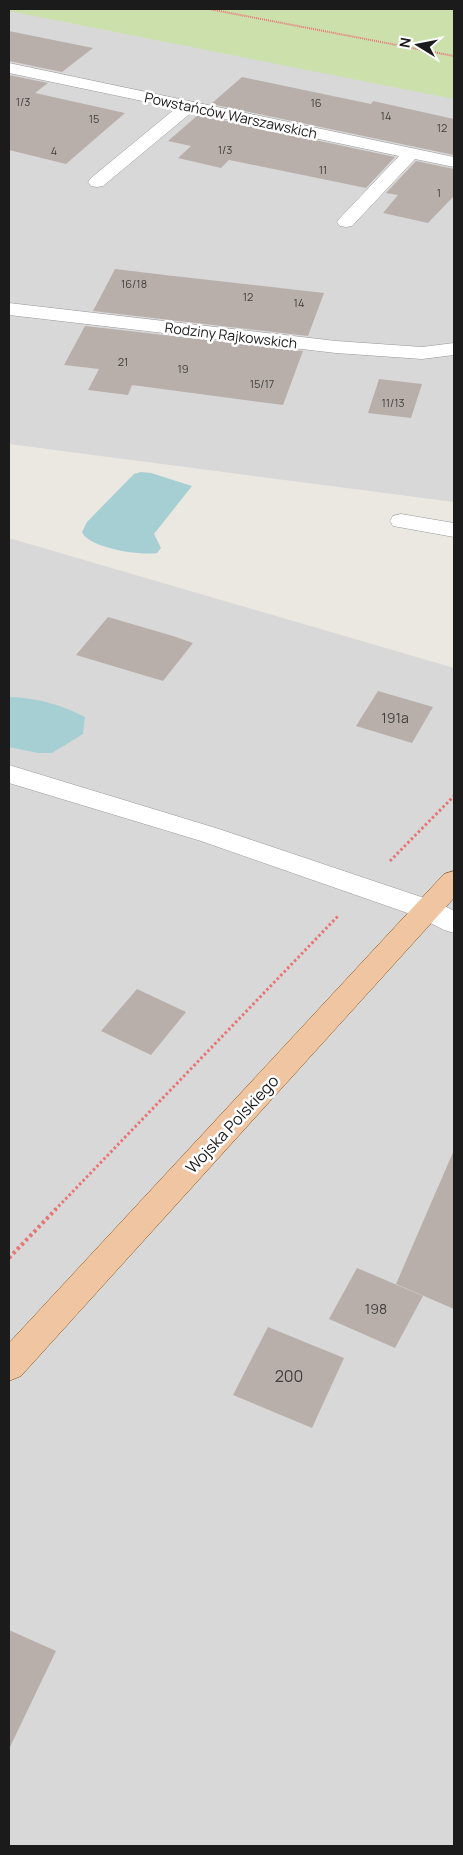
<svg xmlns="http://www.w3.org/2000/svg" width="463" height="1855" viewBox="0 0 463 1855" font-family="Manrope,sans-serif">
<rect width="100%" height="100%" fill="#ebe7e1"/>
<path fill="#d9d8d8" d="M9,9H454V502L9,444Z
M9,538L454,668V1846H9Z"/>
<path fill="#cce0ac" d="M9,9H454V99L9,11Z"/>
<path fill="#a6cfd4" d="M141,472L151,473L192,486L154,534L161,548L157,553C142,556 88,548 82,532L87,522L134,474Z
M9,697C37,698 60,704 85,717L83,734L52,753H38L9,747Z"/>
<path fill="#b8afab" d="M9,31L93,48L62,72L9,61Z
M9,75L48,83L35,93L125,113L66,164L9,150Z
M242,77L371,104L373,101L454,119V155L211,104Z
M198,115L395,157L366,188L229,160L221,168L178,158L191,146L168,141Z
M416,161L454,169V196L428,223L383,213L398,195L386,193Z
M115,269L165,275L324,293L308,336L93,311Z
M85,326L303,351L283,405L132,385L128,395L88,390L99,369L64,365Z
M379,379L422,384L411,418L368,413Z
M108,617L173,636L193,643L163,681L76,655Z
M378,691L433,707L412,743L356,726Z
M137,989L186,1012L151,1055L101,1031Z
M454,1150V1309L396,1284Z
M357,1268L423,1296L395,1348L329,1319Z
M268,1327L344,1358L312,1428L233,1395Z
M9,1630L56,1651L9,1749Z"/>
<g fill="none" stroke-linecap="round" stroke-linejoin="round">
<g stroke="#989898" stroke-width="1">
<path id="minor" d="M9,63L454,157V167L415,159L352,226L346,227L340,226L337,222L340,218L399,156L192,112L103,186L97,187L91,186L88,182L91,178L176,108L9,73Z
M9,303L336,341L422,347L454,343V355L422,359L336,353L9,315Z
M401,514L454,523V537L393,526L390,521L393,516Z
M9,765L219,829L439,903L454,911V933L444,930L419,917L201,841L9,783Z"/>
</g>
<g stroke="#814f10" stroke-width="1">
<path id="major" d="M454,871V898L21,1376L9,1381V1343L444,874Z"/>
</g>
<path stroke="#e97475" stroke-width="2" stroke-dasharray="1 1" stroke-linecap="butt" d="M209,9L454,56"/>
<path stroke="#e97475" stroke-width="3" stroke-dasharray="2.5 2.5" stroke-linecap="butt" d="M390,861L454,796
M55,1210L339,915"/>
<path stroke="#e97475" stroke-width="4" stroke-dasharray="3 3" stroke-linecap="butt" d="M9,1258L56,1209"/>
<use href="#minor" fill="#fff" fill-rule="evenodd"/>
<use href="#major" fill="#f0c5a1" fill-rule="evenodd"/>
</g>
<g text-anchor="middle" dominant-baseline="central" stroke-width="5" stroke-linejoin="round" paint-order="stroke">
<g font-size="11" fill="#42403f">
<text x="23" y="101">1/3</text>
<text x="316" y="102">16</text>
<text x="386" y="115">14</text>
<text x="94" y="118">15</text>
<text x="442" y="127">12</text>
<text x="225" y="149">1/3</text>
<text x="54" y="150">4</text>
<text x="323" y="169">11</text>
<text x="439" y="192">1</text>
<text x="134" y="283">16/18</text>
<text x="248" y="296">12</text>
<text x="299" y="302">14</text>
<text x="123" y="361">21</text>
<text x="183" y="368">19</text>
<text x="262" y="383">15/17</text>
<text x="393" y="402">11/13</text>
</g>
<g font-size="14" fill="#1b1b1b" stroke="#fff">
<text transform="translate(231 115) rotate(12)">Powstańców Warszawskich</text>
<text transform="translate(231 335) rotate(7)">Rodziny Rajkowskich</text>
</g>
<g font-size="14" fill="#42403f">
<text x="395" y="717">191a</text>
<text x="376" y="1308">198</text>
</g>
<g font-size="16" fill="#1b1b1b" stroke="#fff">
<text transform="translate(232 1124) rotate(-47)">Wojska Polskiego</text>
</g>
<g font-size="16" fill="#42403f">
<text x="289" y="1376">200</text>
</g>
</g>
<rect width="463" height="1855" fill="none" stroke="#1b1b1b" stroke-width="20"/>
<g transform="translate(418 45) rotate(280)" stroke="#ffffff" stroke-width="4" paint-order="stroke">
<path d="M0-4L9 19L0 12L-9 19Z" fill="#1b1b1b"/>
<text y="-8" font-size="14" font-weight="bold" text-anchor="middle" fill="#1b1b1b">N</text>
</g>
</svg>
